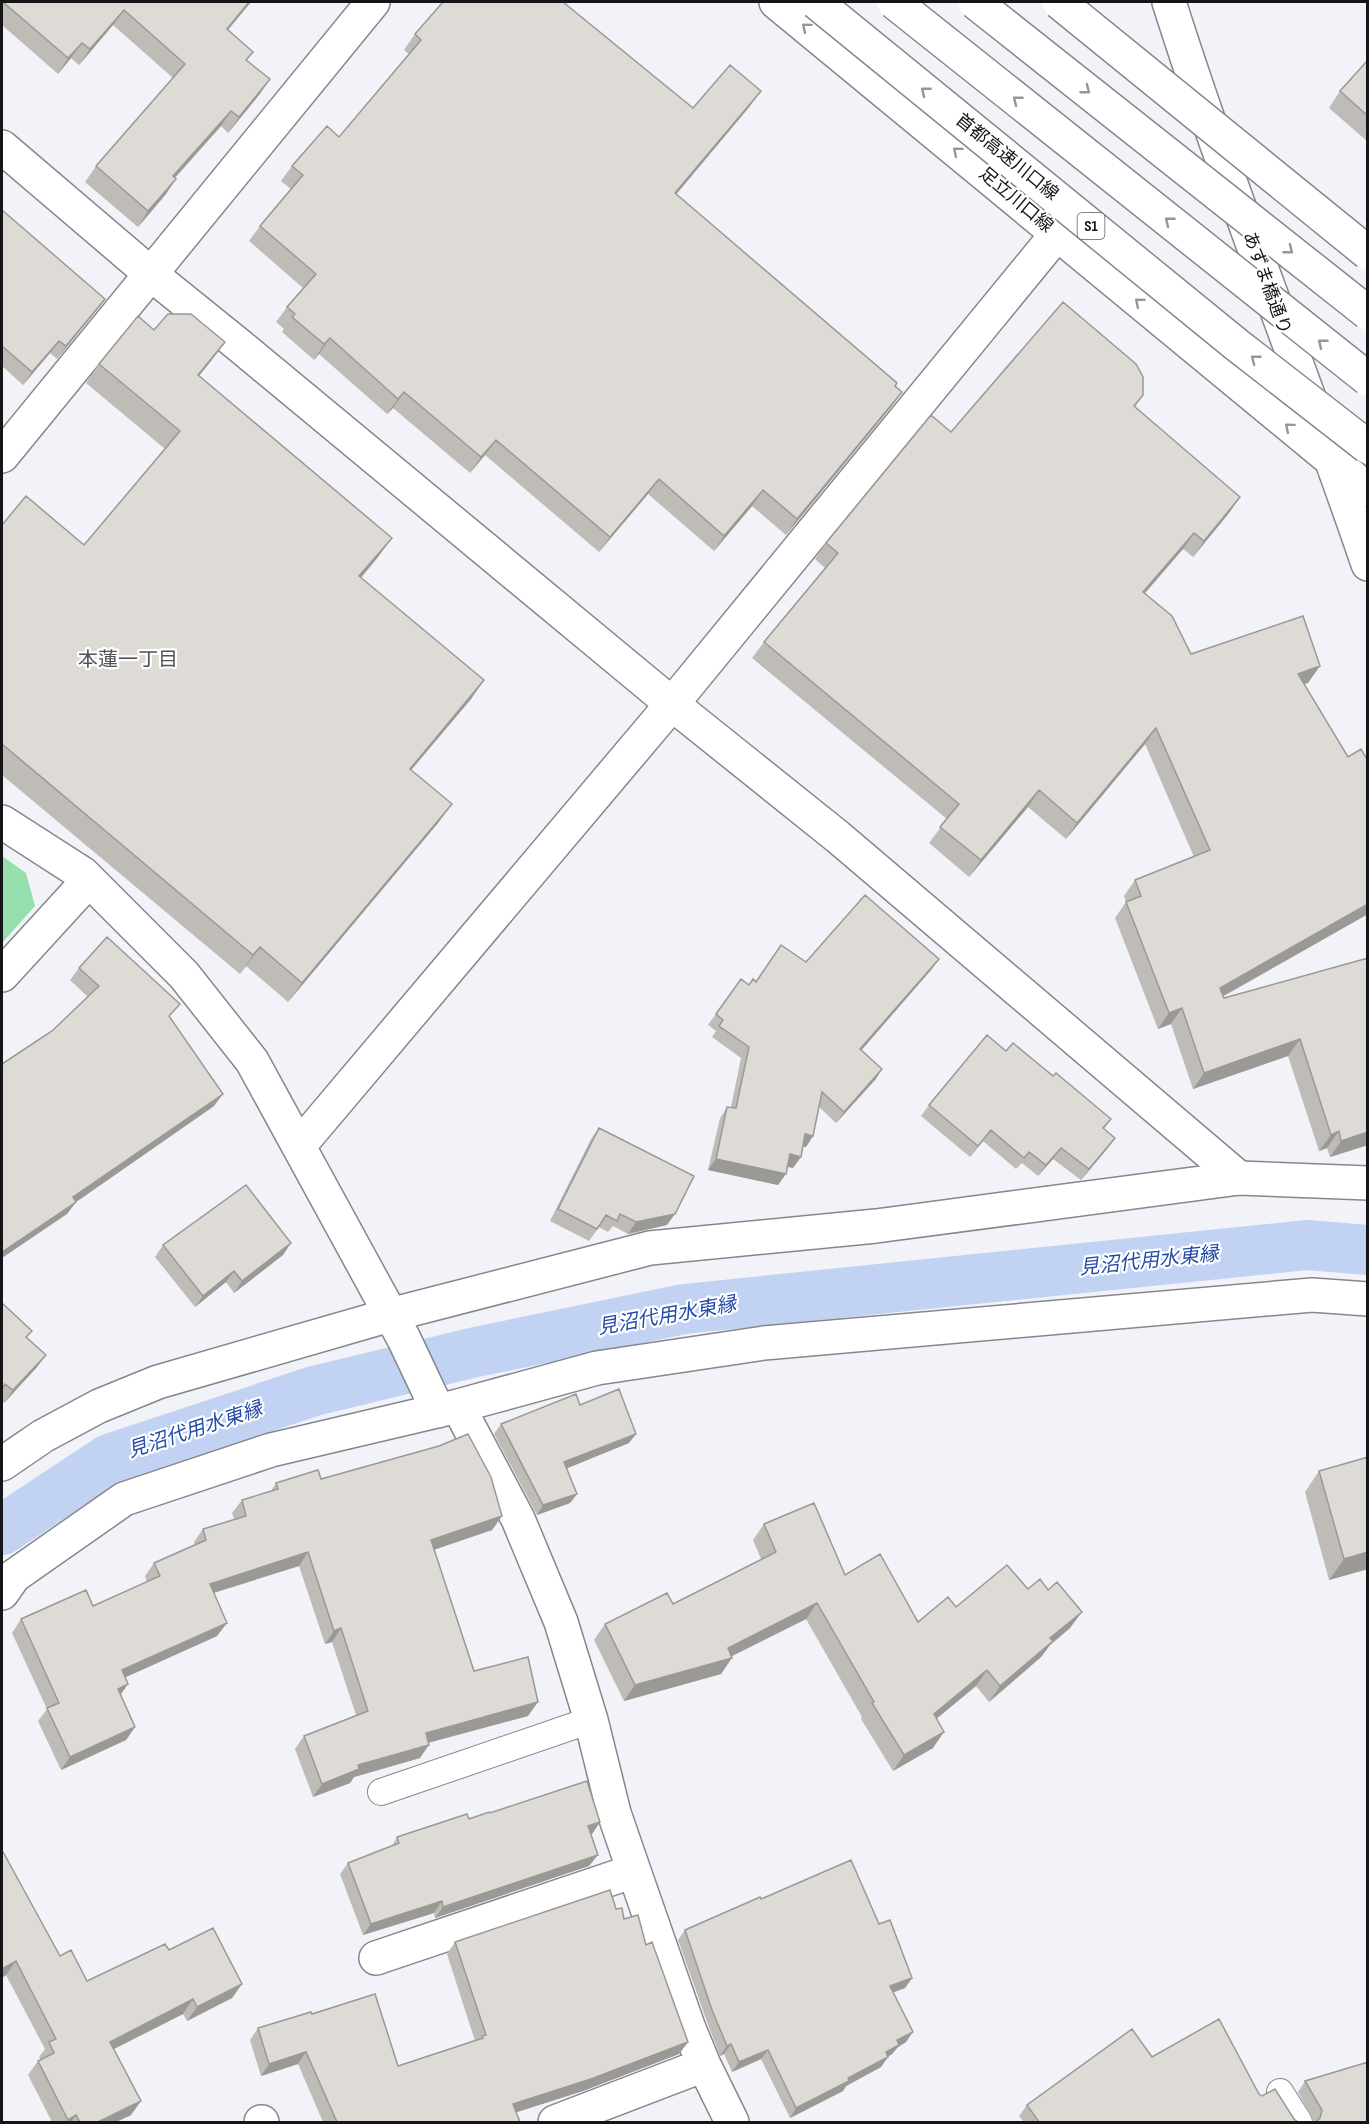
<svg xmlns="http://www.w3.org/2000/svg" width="1369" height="2124" viewBox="0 0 1369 2124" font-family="'Sofia Sans Condensed','Noto Sans JP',sans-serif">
<rect width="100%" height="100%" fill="#f1f3f9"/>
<path fill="#95dfaf" d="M2,856L26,873L35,906L2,943Z"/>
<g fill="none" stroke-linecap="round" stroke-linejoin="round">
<path stroke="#c1d2f3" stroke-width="50" d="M2,1530L109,1459L314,1391L476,1352L684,1309L1307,1245L1368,1250"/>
<g stroke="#85878d" stroke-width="28">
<path id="service" d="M381,1792L591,1720
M1280,2092L1299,2122"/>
</g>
<g stroke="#85878d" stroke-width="36">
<path id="minor" d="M2,456L373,2
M2,822L83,874L184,975L252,1061L404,1339L438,1411
M2,975L89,880
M299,1146L672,704L1057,234
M458,1406L518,1519L561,1622L591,1720L614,1813L634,1871L688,2026L704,2065L732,2122
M2,1464L43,1436L99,1406L158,1382L390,1315L650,1248L876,1226L1239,1178L1368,1183
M2,1593L14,1576L124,1499L271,1450L458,1406L597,1368L764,1343L1312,1295L1368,1299
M376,1958L634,1871
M261,2122H262
M555,2122L704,2065"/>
</g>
<g stroke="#85878d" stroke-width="36">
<path id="tertiary" d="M1169,2C1229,191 1304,376 1368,564
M2,147L152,275L240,346L672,704L838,837L1239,1178"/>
</g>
<g stroke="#85878d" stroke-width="36">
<path id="secondary" d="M776,2L1368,490"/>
</g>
<use href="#service" stroke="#fff" stroke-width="26"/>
<use href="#minor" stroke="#fff" stroke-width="33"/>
<use href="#tertiary" stroke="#fff" stroke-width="33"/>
<use href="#secondary" stroke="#fff" stroke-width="33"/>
<g stroke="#85878d" stroke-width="36" stroke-linecap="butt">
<path id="motorway-bridge" d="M816,2L1237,345L1368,447
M894,2L1368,379
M975,2L1368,313
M1059,2L1368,253"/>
</g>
<use href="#motorway-bridge" stroke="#fff" stroke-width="33"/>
</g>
<path fill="#bfbbb7" d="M2,2H251L228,30L247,60L270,79L259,95L228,133L221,126L175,178L166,194L138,227L85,182L96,166L173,78L113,25L79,65L71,58L58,74L2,25Z
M415,34L693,108L750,106L676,194L902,392L891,407L786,535L752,506L714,551L648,494L599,552L485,455L470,473L393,408L387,414L319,354L314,360L282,332L284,329L276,322L287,307L303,288L249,241L260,226L291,189L281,181L292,166L339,137L409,54L404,50Z
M1368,60V142L1329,108L1340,91Z
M2,210L105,299L96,311L57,359L50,353L23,385L2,366Z
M154,330L225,342L211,361L199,376L378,557L361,578L484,680L471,699L411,770L438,823L288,1002L246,966L240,974L2,775V525L84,545L165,449L86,383L99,364Z
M1143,395L1135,407L1240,497L1229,513L1193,557L1183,549L1145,593L1191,654L1308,683L1304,684L1348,757L1368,761V914L1224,996V998L1368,958V1145L1330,1157L1327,1148L1319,1151L1288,1056L1193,1089L1171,1024L1158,1029L1115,918L1126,902L1124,896L1135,880L1194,857L1145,744L1066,839L1028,807L969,877L929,843L947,819L752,658L764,642L825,568L815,559L826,543L951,432Z
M806,962L931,970L861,1050L882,1069L875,1080L836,1123L819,1107L813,1136L806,1147L803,1146L793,1168L787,1167L778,1185L708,1170L720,1118L727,1107H731L741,1058L712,1037L716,1031L708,1025L741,979L749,985Z
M79,968L170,1018L214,1106L76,1202L67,1214L52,1031L88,997L70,980Z
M1053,1076L1111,1119L1104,1129L1107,1149L1081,1180L1053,1159L1038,1176L1022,1163L1016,1169L983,1141L970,1157L921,1116L929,1105Z
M599,1128L667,1225L628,1234L613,1226L608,1232L599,1227L589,1241L550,1221L591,1139Z
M163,1245L283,1255L234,1293L226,1282L195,1307L155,1257Z
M2,1303L27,1338L37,1367L4,1403L2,1401Z
M580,1405L629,1443L567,1468L577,1494L570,1503L537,1515L494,1434L501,1424Z
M1368,1457V1569L1329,1580L1305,1492L1319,1471Z
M321,1479L502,1516L492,1530L434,1549L474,1671L528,1716L428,1743L420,1758L354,1777L350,1783L313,1797L295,1749L304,1736L356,1715L332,1642L325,1644L299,1566L214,1593L217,1636L125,1677L120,1695L135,1727L126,1740L61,1770L38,1721L47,1709L12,1633L21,1619L93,1606L147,1582L145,1576L154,1563L195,1546L194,1542L203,1529L234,1519L232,1513L242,1500L271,1491L276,1483Z
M764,1524L918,1622L956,1607L1028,1589L1070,1628L1050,1645L1041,1657L989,1702L976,1686L937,1718L933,1748L893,1771L861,1719L862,1717L806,1619L732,1656L721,1674L624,1701L594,1640L605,1624L673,1604L761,1559L753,1540Z
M490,1813L600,1822L592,1834H591L589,1866L435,1918L434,1913L363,1935L340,1874L348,1863L392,1846L397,1837Z
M2,1850L60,1956L87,1981L169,1950L242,1984L232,1998L187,2021L183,2014L114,2049L131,2115L116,2122H52L28,2075L38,2061L41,2060L39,2057L45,2049L6,1975L2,1978Z
M761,1899L879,1924L912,1978L905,1988L893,1992L906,2042L898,2047L892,2054L888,2057L881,2067L846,2086L843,2091L790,2118L761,2059L732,2072L724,2054L720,2056L706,2019L678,1940L685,1930Z
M616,1909L646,1945L688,2042L679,2054L583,2091L516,2112L520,2122H323L298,2064L261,2076L250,2040L258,2028L398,2066L475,2041L447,1954L455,1942Z
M1152,2057L1259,2094L1298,2122H1024L1019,2116L1027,2105Z
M1305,2081L1368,2122H1314V2121L1298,2092Z"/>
<path fill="#9b9995" d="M249,2H251L216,44L227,29Z
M124,10L113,25L79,65L90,49Z
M82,43L71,58L58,74L68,58Z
M270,79L259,95L228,133L239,117Z
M761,91L750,106L664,209L675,193Z
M231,111L221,126L162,192L173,176Z
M176,179L166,194L138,227L148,211Z
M105,299L96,311L57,359L66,346Z
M330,338L319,354L314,360L324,344Z
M59,341L50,353L23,385L32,372Z
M225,342L211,361L184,394L198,375Z
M404,392L393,408L387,414L398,399Z
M902,392L891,407L786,535L797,519Z
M496,440L485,455L470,473L481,457Z
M659,479L648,494L599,552L610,537Z
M763,490L752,506L714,551L724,536Z
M1240,497L1229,513L1193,557L1204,541Z
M1194,533L1183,549L1132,608L1143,592Z
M392,538L378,557L346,595L359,576Z
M1320,666L1308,683L1286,690L1298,674Z
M484,680L471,699L396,788L410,769Z
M1156,728L1145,744L1066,839L1077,823Z
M1039,790L1028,807L969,877L981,860Z
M452,804L438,823L288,1002L302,983Z
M1368,904V914L1209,1004L1220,988Z
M260,947L246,966L240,974L253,955Z
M939,959L931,970L853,1060L860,1049Z
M1182,1008L1171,1024L1158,1029L1169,1013Z
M1300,1039L1288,1056L1193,1089L1204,1073Z
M882,1069L875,1080L836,1123L844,1112Z
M223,1094L214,1106L76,1202L67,1214L2,1258V1252L73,1197Z
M991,1130L983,1141L970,1157L978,1146Z
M1339,1131L1327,1148L1319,1151L1331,1135Z
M1368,1132V1145L1330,1157L1341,1141Z
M805,1134L813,1136L806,1147L798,1145Z
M1115,1138L1107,1149L1081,1180L1089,1169Z
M1061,1148L1053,1159L1038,1176L1046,1165Z
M790,1154L801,1157L793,1168L782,1165Z
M716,1159L786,1174L778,1185L708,1170Z
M675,1214L667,1225L628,1234L636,1222Z
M291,1243L283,1255L234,1293L242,1281Z
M234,1271L226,1282L195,1307L203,1296Z
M46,1355L37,1367L4,1403L13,1390Z
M636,1434L629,1443L558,1472L564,1462Z
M577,1494L570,1503L537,1515L543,1505Z
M502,1516L492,1530L422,1554L431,1540Z
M308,1552L299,1566L200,1597L210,1584Z
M1368,1552V1569L1329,1580L1344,1559Z
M817,1603L806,1619L724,1660L732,1658L721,1674L624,1701L635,1685L728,1648Z
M1082,1612L1070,1628L1050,1645L1041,1657L989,1702L1000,1686L1050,1638Z
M227,1623L217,1636L113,1683L122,1670Z
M341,1628L332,1642L325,1644L334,1631Z
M987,1670L976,1686L923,1730L934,1714Z
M128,1684L119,1697L118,1689Z
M538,1702L528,1716L416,1746L426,1733Z
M135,1727L126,1740L61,1770L70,1757Z
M944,1732L933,1748L893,1771L904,1755Z
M429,1745L420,1758L354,1777L350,1783L313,1797L322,1784L358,1765Z
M600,1822L592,1834L580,1838L588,1826Z
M598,1855L589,1866L435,1918L443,1907Z
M442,1901L434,1913L363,1935L371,1924Z
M16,1961L6,1975L2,1978V1969Z
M912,1978L905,1988L884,1996L890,1986Z
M242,1984L232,1998L187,2021L197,2007Z
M193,1999L183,2014L100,2056L110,2042Z
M913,2032L906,2042L898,2047L892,2054L879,2061L886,2052L897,2040Z
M688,2042L679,2054L583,2091L505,2116L513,2104Z
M731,2044L724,2054L720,2056L727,2046Z
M768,2050L761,2059L732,2072L739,2062Z
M306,2052L298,2064L261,2076L269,2064Z
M888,2057L881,2067L846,2086L843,2091L790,2118L796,2108L848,2078Z
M141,2101L131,2115L116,2122H98Z
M76,2115L71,2122H66L68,2120Z"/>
<path fill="#dedad5" stroke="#9b9995" stroke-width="1.5" d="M3,2H249L227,29L253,52L246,60L270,79L239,117L231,111L173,176L176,179L148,211L96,166L185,64L124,10L90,49L82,43L68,58Z
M443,2H563L693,108L730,65L761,91L675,193L897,383L895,386L902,392L797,519L763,490L724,536L659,479L610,537L496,440L481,457L404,392L398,399L330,338L324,344L292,317L295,314L287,307L316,274L260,226L303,175L292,166L327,126L339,137L421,40L415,34Z
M1368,60V116L1340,91Z
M2,210L105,299L66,346L59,341L32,372L2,346Z
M1063,302L1136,364L1143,377V395L1134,406L1240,497L1204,541L1194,533L1143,592L1172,616L1191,654L1303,616L1320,666L1298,674L1348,757L1361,749L1368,761V904L1220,988L1224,998L1368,958V1132L1341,1141L1339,1131L1331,1135L1300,1039L1204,1073L1182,1008L1169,1013L1126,902L1141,896L1135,880L1210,850L1156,728L1077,823L1039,790L981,860L940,827L959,804L764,642L838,553L826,543L931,415L951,432Z
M168,314H191L225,342L198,375L392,538L359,576L484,680L410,769L452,804L302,983L260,947L253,955L2,744V525L26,496L84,545L180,431L99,364L138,316L154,330Z
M865,895L939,959L860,1049L882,1069L844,1112L822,1092L813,1136L805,1134L801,1157L790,1154L786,1174L716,1159L727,1107L736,1108L749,1047L719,1026L723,1020L716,1014L741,979L749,985L753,979L756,982L781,945L806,962Z
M107,937L180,1004L169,1016L223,1094L73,1197L76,1202L2,1252V1064L52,1031L99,986L79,968Z
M987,1035L1006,1051L1013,1043L1053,1076L1056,1073L1111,1119L1103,1128L1115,1138L1089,1169L1061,1148L1046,1165L1029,1152L1024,1158L991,1130L978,1146L929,1105Z
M599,1128L694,1176L675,1214L636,1222L620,1214L617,1221L606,1215L597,1229L558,1209Z
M246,1185L291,1243L242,1281L234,1271L203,1296L163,1245Z
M2,1303L32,1331L26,1337L46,1355L13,1390L5,1384L2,1389Z
M619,1389L636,1434L564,1462L577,1494L543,1505L501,1424L576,1394L580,1405Z
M468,1434L491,1477L502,1516L431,1540L474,1671L528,1657L538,1702L426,1733L429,1745L358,1765L359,1769L322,1784L304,1736L368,1711L341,1628L334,1631L308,1552L210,1584L227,1623L122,1670L128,1684L118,1689L135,1727L70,1757L47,1708L59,1703L21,1619L86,1590L93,1606L160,1576L154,1563L206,1540L203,1529L246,1516L242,1500L278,1489L276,1483L318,1470L321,1479L439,1446Z
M1368,1457V1552L1344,1559L1319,1471Z
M814,1503L845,1575L880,1554L918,1622L948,1597L956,1607L1007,1565L1028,1589L1040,1579L1048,1590L1057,1582L1082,1612L1050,1638L1053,1641L1000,1686L987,1670L934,1714L944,1732L904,1755L872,1703L874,1702L817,1603L728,1648L732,1658L635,1685L605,1624L667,1593L673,1604L776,1552L764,1524Z
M587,1781L600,1822L588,1826L598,1855L443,1907L442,1901L371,1924L348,1863L399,1843L397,1837L467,1814L469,1819L489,1812L490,1813Z
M2,1850L60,1956L71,1950L87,1981L165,1944L169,1950L213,1928L242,1984L197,2007L193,1999L110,2042L141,2101L98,2122H80L76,2115L68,2120L38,2061L54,2053L49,2042L56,2039L16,1961L2,1969Z
M851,1860L879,1924L890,1920L912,1978L890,1986L913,2032L897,2040L899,2045L886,2052L888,2057L848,2078L849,2081L796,2108L768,2050L739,2062L731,2044L727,2046L712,2010L685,1930L760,1897L761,1899Z
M610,1890L616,1909L622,1908L624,1919L638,1915L646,1945L652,1942L688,2042L591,2079L513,2104L520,2122H337L306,2052L269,2064L258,2028L311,2012L312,2014L375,1994L398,2066L483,2038L482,2036L486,2035L455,1942Z
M1219,2019L1259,2094L1262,2096L1275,2089L1294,2119L1298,2122H1039L1027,2105L1132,2029L1152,2057Z
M1368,2062V2122H1316L1320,2118L1322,2110L1305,2081Z"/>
<defs><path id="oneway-chevron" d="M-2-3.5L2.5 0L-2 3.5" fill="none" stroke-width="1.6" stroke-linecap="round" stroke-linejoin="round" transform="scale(1.5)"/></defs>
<g stroke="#969697">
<use href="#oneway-chevron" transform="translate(806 27) rotate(-140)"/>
<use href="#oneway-chevron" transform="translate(1086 90) rotate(38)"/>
<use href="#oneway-chevron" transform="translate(925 91) rotate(-141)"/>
<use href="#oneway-chevron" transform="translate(1017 100) rotate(-141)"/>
<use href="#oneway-chevron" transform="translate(957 151) rotate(-140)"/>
<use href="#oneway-chevron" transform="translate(1169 221) rotate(-141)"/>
<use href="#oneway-chevron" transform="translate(1289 250) rotate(38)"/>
<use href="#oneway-chevron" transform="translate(1139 302) rotate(-140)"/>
<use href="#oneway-chevron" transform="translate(1322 343) rotate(-141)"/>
<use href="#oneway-chevron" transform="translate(1255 359) rotate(-142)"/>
<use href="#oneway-chevron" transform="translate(1289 427) rotate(-140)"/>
</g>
<g text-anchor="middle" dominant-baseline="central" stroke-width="4.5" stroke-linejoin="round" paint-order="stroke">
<rect fill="#fff" stroke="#5b5b5d" stroke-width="1.5" x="1077.5" y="213" width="27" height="26" rx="4.5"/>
<g font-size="16" font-weight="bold" fill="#151517">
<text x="1091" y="226">S1</text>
</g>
<g font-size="18" fill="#151517" stroke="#fff">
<text transform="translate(1007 157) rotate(39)">首都高速川口線</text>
<text transform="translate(1016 200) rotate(40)">足立川口線</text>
<text transform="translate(1267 283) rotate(70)">あずま橋通り</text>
</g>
<g font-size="20" fill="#515358" stroke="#fff">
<text x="128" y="660">本蓮一丁目</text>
</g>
<g font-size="20" font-style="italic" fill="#244ba7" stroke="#fff">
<text transform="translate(1149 1261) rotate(-6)">見沼代用水東縁</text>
<text transform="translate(667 1316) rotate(-10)">見沼代用水東縁</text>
<text transform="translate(195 1430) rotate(-18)">見沼代用水東縁</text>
</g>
</g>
<rect width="1369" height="2124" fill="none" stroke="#151517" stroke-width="6"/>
</svg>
